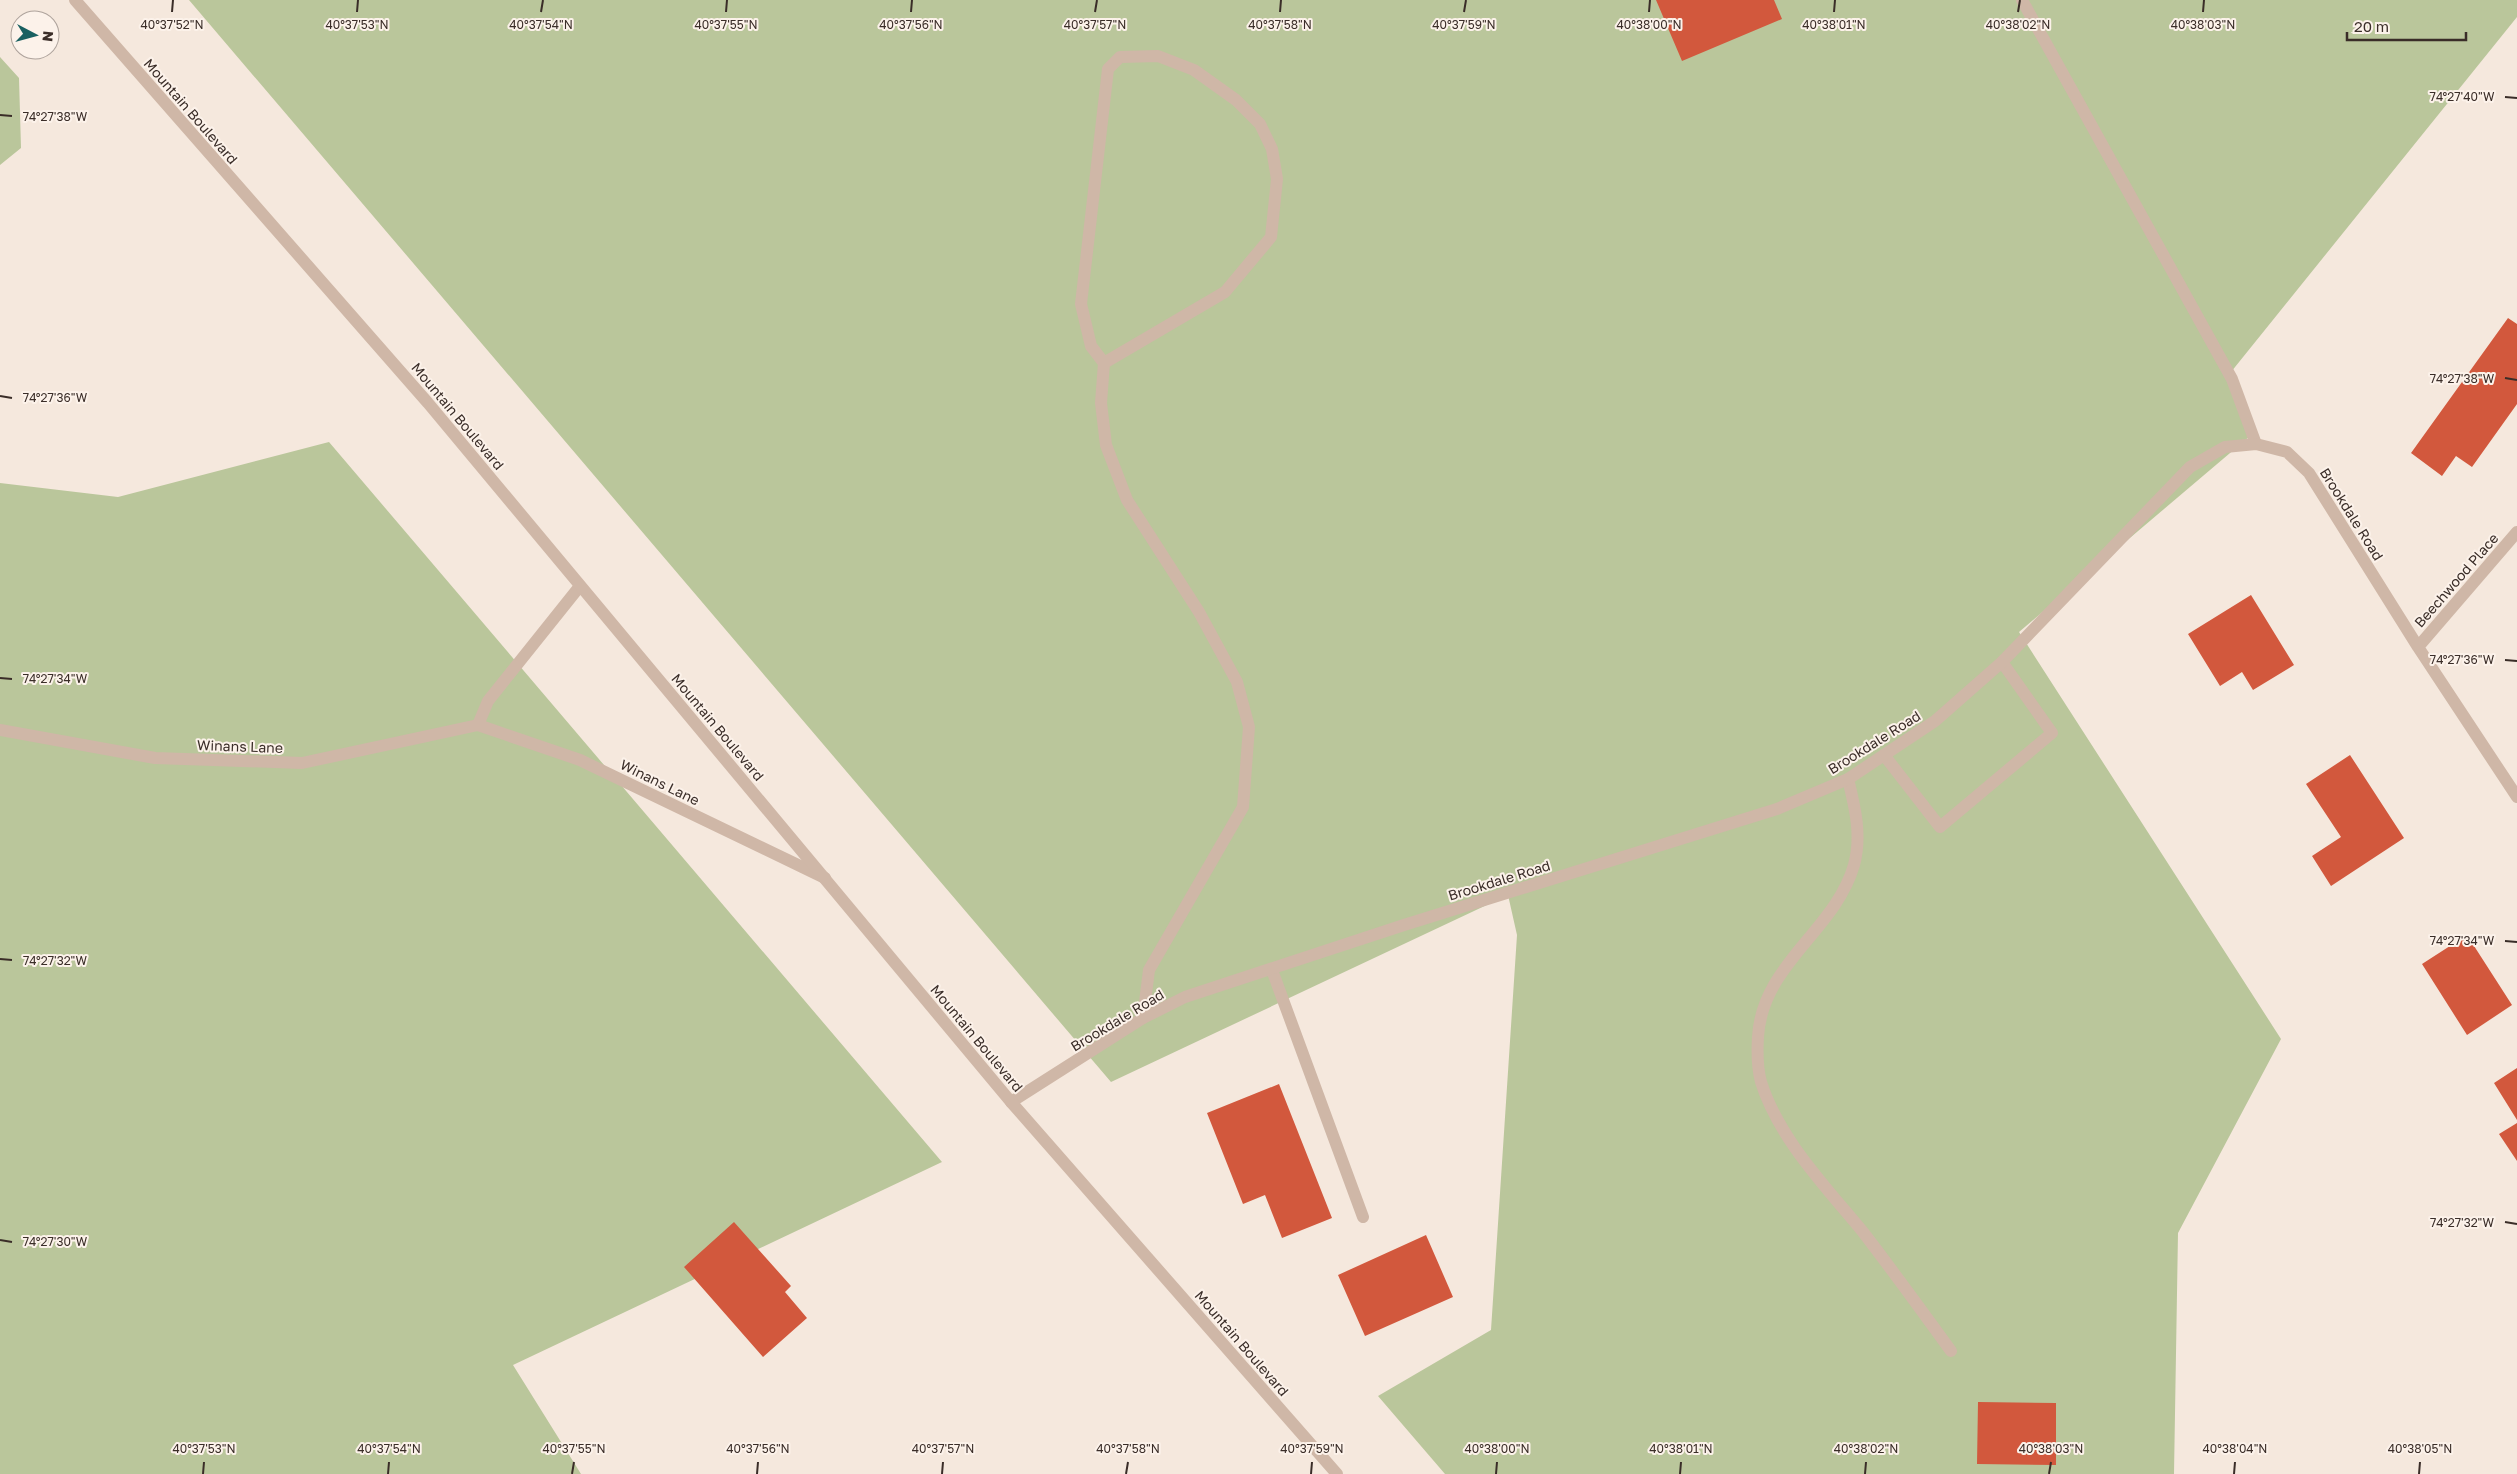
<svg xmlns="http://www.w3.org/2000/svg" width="2517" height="1474" viewBox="0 0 2517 1474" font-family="'Golos Text',sans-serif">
<rect width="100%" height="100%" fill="#f5e8dd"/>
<path fill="#bac69b" d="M189,0H2517V17L2231,372L2256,431L2019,632L2281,1039L2178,1233L2174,1474H1445L1378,1396L1491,1330L1517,935L1508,895L1111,1082Z
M0,57L19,78L21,148L0,165Z
M329,442L942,1162L513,1365L581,1474H0V483L118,497Z"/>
<path fill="#d2583d" d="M1656,0H1774L1782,19L1682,61Z
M2508,318L2517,324V404L2472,467L2456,456L2442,476L2411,453Z
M2251,595L2294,665L2253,690L2242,672L2220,686L2188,634Z
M2350,755L2404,838L2331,886L2312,856L2341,837L2306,784Z
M2467,935L2512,1005L2467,1035L2422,964Z
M2517,1068V1120L2494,1083Z
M1279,1084L1332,1218L1282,1238L1265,1195L1243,1204L1207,1113Z
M2517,1123V1161L2499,1134Z
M734,1222L791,1286L785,1292L807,1318L763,1357L684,1267Z
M1426,1235L1453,1297L1365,1336L1338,1275Z
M1978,1402L2056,1403V1465L1977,1464Z"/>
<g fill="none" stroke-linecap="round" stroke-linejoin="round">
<path stroke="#cfb7a7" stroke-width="12" d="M2022,0L2232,379L2256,444
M1158,56L1194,70L1236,100L1260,124L1272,149L1277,179L1271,237L1225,292L1104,363L1091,346L1081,304L1108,69L1120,57Z
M1104,363L1101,403L1106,445L1127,500L1199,612L1237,682L1249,727L1243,807L1149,970L1143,1018
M1884,755L1940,827L2052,733L2002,662
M1848,779C1855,807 1862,836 1854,865C1835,931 1762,964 1758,1037C1757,1053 1757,1067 1761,1082C1779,1139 1826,1187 1863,1232C1893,1271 1922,1311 1951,1351
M1272,970L1363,1217"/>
<path stroke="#cfb7a7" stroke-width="12" d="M2418,647L2517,532
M478,725L488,701L580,586
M0,730L155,758L302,763L478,725L580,760L825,878
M1011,1102L1143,1018L1185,997L1404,925L1777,809L1848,779L1935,721L2002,662L2190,467L2225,447L2256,444L2287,452L2309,473L2418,647L2517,797"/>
<path stroke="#cfb7a7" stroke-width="12" d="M75,0L428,403L1011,1102L1337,1474"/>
</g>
<path fill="none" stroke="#3a2d28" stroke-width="2" d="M172,12L173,0M357,12L358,0M541,12L543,0M726,12L727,0M911,12L912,0M1095,12L1097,0M1280,12L1281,0M1464,12L1466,0M1649,12L1650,0M1834,12L1835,0M2018,12L2020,0M2203,12L2204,0M2505,97L2517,98M0,115L12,116M2505,378L2517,380M0,396L12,398M2505,660L2517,661M0,678L12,679M2505,941L2517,942M0,959L12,960M2505,1222L2517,1224M0,1240L12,1242M203,1474L204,1462M388,1474L389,1462M572,1474L574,1462M757,1474L758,1462M942,1474L943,1462M1126,1474L1128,1462M1311,1474L1312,1462M1496,1474L1497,1462M1680,1474L1681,1462M1865,1474L1866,1462M2049,1474L2051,1462M2234,1474L2235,1462M2419,1474L2420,1462"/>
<g text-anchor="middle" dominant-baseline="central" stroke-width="4" stroke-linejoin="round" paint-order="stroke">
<g font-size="14" fill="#3a2d28" stroke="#fcf2ea">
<text transform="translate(191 111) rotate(49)">Mountain Boulevard</text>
<text transform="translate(458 416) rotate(50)">Mountain Boulevard</text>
<text transform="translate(2352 514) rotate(58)">Brookdale Road</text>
<text transform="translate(2456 580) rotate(-49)">Beechwood Place</text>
<text transform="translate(718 727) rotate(50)">Mountain Boulevard</text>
<text transform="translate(1874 742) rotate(-32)">Brookdale Road</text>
<text transform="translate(240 746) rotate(2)">Winans Lane</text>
<text transform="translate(660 782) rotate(26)">Winans Lane</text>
<text transform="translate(1499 880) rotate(-17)">Brookdale Road</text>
<text transform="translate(1117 1020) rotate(-31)">Brookdale Road</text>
<text transform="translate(977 1038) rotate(50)">Mountain Boulevard</text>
<text transform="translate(1242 1343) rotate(49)">Mountain Boulevard</text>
</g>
</g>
<g font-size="12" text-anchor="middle" fill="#3a2d28" stroke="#fcf2ea" stroke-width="4" stroke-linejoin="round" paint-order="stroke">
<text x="172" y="29">40°37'52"N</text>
<text x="357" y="29">40°37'53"N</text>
<text x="541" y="29">40°37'54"N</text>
<text x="726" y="29">40°37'55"N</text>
<text x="911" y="29">40°37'56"N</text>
<text x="1095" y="29">40°37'57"N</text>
<text x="1280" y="29">40°37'58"N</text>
<text x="1464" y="29">40°37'59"N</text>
<text x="1649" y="29">40°38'00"N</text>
<text x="1834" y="29">40°38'01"N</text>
<text x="2018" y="29">40°38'02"N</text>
<text x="2203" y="29">40°38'03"N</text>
<text x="2462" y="101">74°27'40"W</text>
<text x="55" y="121">74°27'38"W</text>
<text x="2462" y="383">74°27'38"W</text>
<text x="55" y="402">74°27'36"W</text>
<text x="2462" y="664">74°27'36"W</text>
<text x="55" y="683">74°27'34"W</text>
<text x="2462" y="945">74°27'34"W</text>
<text x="55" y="965">74°27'32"W</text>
<text x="2462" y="1227">74°27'32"W</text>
<text x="55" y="1246">74°27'30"W</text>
<text x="204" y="1453">40°37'53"N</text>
<text x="389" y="1453">40°37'54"N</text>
<text x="574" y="1453">40°37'55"N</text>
<text x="758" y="1453">40°37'56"N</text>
<text x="943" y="1453">40°37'57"N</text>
<text x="1128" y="1453">40°37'58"N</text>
<text x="1312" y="1453">40°37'59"N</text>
<text x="1497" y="1453">40°38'00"N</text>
<text x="1681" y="1453">40°38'01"N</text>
<text x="1866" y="1453">40°38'02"N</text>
<text x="2051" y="1453">40°38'03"N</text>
<text x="2235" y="1453">40°38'04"N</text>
<text x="2420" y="1453">40°38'05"N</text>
</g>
<g transform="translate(35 35) rotate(96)"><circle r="24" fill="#fcf2ea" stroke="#aea39c"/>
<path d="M0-4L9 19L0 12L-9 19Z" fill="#196061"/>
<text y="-8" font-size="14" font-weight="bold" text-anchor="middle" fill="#3a2d28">N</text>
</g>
<path d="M2347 32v8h119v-8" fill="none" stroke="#3a2d28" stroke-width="2.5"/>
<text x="2354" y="32" font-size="15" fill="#3a2d28" stroke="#fcf2ea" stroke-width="4" paint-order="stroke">20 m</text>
</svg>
